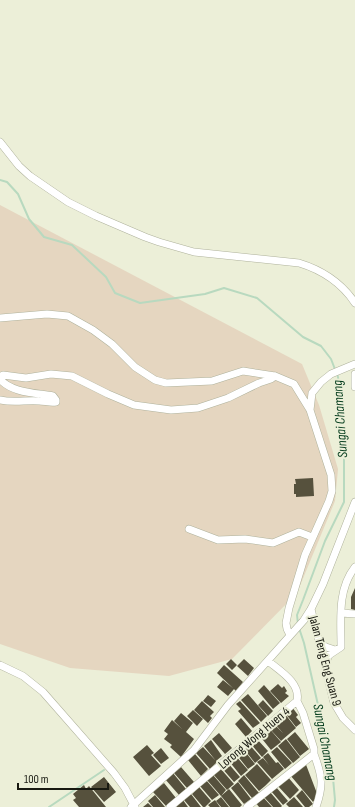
<svg xmlns="http://www.w3.org/2000/svg" width="355" height="807" viewBox="0 0 355 807" font-family="'Sofia Sans Condensed',sans-serif">
<rect width="100%" height="100%" fill="#ecefd8"/>
<path fill="#e5d6c0" d="M0,205L302,364L319,405L338,469L335,501L297,593L232,659L169,676L70,668L0,644Z"/>
<g fill="none" stroke-linecap="round" stroke-linejoin="round">
<path stroke="#b8d9bf" stroke-width="2" d="M0,180L7,182L18,194L29,219L44,237L72,245L106,277L115,293L140,303L205,294L224,288L257,298L303,337L321,346L331,359L338,377L341,410L344,459V502L325,541L303,600L297,615L298,624
M299,628L304,643L332,767L335,800L334,807
M49,807L104,770"/>
</g>
<path fill="#56513d" d="M313,478L314,496L296,497V494H294V484H296L295,479Z
M355,588V610L351,609V597Z
M231,659L237,665L232,670L226,664Z
M244,659L254,668L248,676L237,666Z
M224,665L243,682L236,691L217,673Z
M223,680L234,689L228,696L217,687Z
M278,684L282,688L284,686L287,691L285,693L289,696L281,703L270,691Z
M264,685L280,703L273,709L258,691Z
M248,694L267,716L261,722L241,700Z
M208,695L216,701L211,707L203,701Z
M263,700L273,711L268,716L258,705Z
M202,701L214,712L210,716L212,718L208,723L194,710Z
M240,701L260,723L253,728L238,711L241,709L236,704Z
M292,707L298,715L296,717L301,723L296,727L285,713Z
M193,710L203,719L197,726L187,716Z
M181,713L193,723L186,732L194,739L181,757L170,747L172,745L164,739L168,734L164,731L172,720L182,729L174,721Z
M285,714L296,728L281,741L269,728L274,724L283,733L274,723Z
M241,718L252,731L246,737L235,724Z
M268,727L281,742L271,750L259,735Z
M295,732L309,749L300,756L287,739Z
M219,733L232,748L225,754L212,739Z
M256,738L268,751L262,757L250,743Z
M286,739L300,757L293,763L278,746Z
M211,740L222,756L216,761L204,746Z
M249,744L261,758L255,763L244,749Z
M147,745L154,753L151,755L161,766L149,776L133,757Z
M203,747L217,762L210,769L196,753Z
M277,747L292,763L285,769L271,752Z
M161,748L169,758L161,764L153,755Z
M243,749L255,764L248,769L236,754Z
M268,753L276,763L278,762L284,769L272,779L257,762L263,758L269,765L263,757Z
M195,754L208,769L201,776L188,760Z
M235,755L248,770L241,776L229,761Z
M227,762L240,777L234,782L221,767Z
M305,762L318,796L313,802L290,775Z
M257,764L271,780L265,786L255,775L265,786L259,791L245,775Z
M181,767L194,782L187,788L174,773Z
M220,768L234,784L227,790L213,774Z
M173,773L186,789L179,795L165,779Z
M213,775L226,790L221,796L207,780Z
M244,775L259,793L252,798L238,781Z
M287,776L299,790L290,799L277,785Z
M104,777L116,792L104,802L91,787Z
M206,780L219,795L212,800L200,786Z
M238,782L251,799L244,804L231,788Z
M164,783L176,798L166,806L153,792Z
M84,785L86,789L89,786L106,807H79L73,800L76,798L73,794Z
M199,787L211,801L205,807H203L192,794Z
M276,787L288,801L283,805L271,791Z
M229,789L242,805L240,807H230L221,796Z
M302,790L313,804L309,807H305L296,796Z
M270,792L282,806L281,807H273L264,797Z
M191,794L201,807H190L184,800Z
M155,795L165,807H153L148,801Z
M221,797L229,807H221L216,801Z
M263,797L272,807H259L256,803Z
M294,797L303,807H289L286,804Z
M183,800L188,807H177L176,806Z
M215,800L220,807H210L208,805Z
M148,803L152,807H143Z"/>
<g fill="none" stroke-linecap="round" stroke-linejoin="round">
<g stroke="#afb29c" stroke-width="8">
<path id="minor" d="M0,142L19,166L30,176L68,202L96,216L145,237L159,242L194,252L299,263C322,270 341,282 355,303
M0,318L47,314L68,316L93,330L112,344L135,367L155,380L166,383L212,381L243,371L275,376L294,384L310,410
M355,374V387
M0,377L3,375L26,378L51,374L72,376L108,394L134,405L171,410L198,408L228,398L259,383L271,379L275,376
M0,379C11,393 37,393 53,396L56,400V402C50,403 45,401 39,401C26,400 13,403 0,400
M189,529L218,540L245,539L273,543L299,532L312,537
M311,609L334,703L343,718L355,730
M341,613L355,614
M290,635L287,629L286,623L289,608L305,555L329,501L332,491L331,475L310,410L312,393L321,382L331,374L355,364
M319,643L326,647L335,650
M0,665L23,676L43,692L114,773L125,788L135,807
M325,665L329,655L341,647C341,620 337,590 355,567
M314,754C322,776 324,784 316,807
M131,807L194,750L228,705L304,620L311,609L323,584L355,502
M170,807L297,701C301,683 280,671 268,661
M247,807L314,754V749L303,713L297,701"/>
</g>
<use href="#minor" stroke="#fff" stroke-width="7"/>
</g>
<g text-anchor="middle" dominant-baseline="central" stroke-width="4" stroke-linejoin="round" paint-order="stroke">
<g font-size="13" fill="#181911" stroke="#ecefd8">
<text transform="translate(325 661) rotate(75)">Jalan Teng Eng Suan 9</text>
<text transform="translate(254 738) rotate(-40)">Lorong Wong Huen 4</text>
</g>
<g font-size="14" font-style="italic" fill="#033b1b" stroke="#ecefd8">
<text transform="translate(340 419) rotate(-94)">Sungai Chamang</text>
<text transform="translate(325 742) rotate(79)">Sungai Chamang</text>
</g>
</g>
<path d="M18 783v6h90v-6" fill="none" stroke="#181911" stroke-width="2"/>
<text x="24" y="783" font-size="12" fill="#181911" stroke="#ecefd8" stroke-width="3" paint-order="stroke">100 m</text>
</svg>
